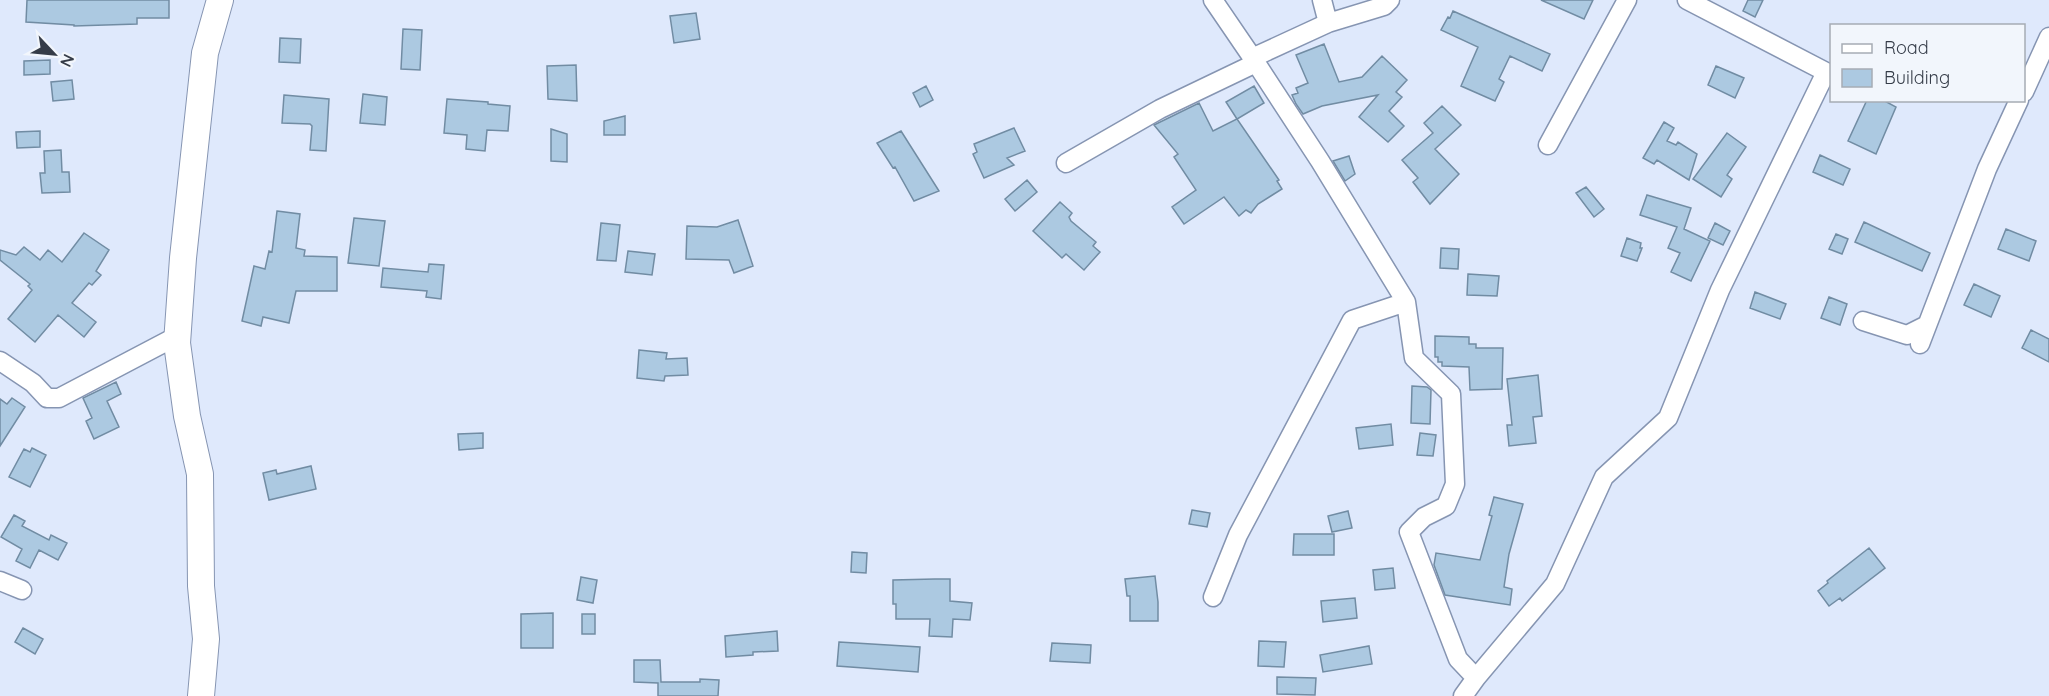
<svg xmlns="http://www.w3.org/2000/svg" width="2049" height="696" viewBox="0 0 2049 696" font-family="Quicksand,sans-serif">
<rect width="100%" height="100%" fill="#dfe9fc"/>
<path fill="#acc9e1" stroke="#718ca3" stroke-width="1.5" d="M27,0H169V18H137V24L74,26V25L26,22Z
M1541,0H1593L1584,19Z
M1748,0H1763L1755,17L1743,11Z
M1453,11L1550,54L1542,71L1510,56L1499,79L1504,82L1495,101L1461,86L1478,47L1441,30L1448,17L1450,18Z
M696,13L700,39L674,43L670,16Z
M403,29L422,30L420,70L401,69Z
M280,38L301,39L300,63L279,62Z
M1324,44L1339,82L1362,77L1382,56L1407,80L1396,92L1402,97L1389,111L1404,126L1388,142L1359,117L1378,95L1322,106L1303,114L1296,104L1292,95L1298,93L1296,88L1308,83L1296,55Z
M50,60V74L24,75V61Z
M576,65L577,101L548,99L547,66Z
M1716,66L1744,78L1735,98L1708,85Z
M72,80L74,99L53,101L51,82Z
M926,86L933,100L920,107L913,93Z
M1254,86L1264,103L1237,119L1279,180L1277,181L1282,189L1258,204L1251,213L1246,210L1239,216L1224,197L1184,224L1172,207L1196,190L1174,157L1178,154L1154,125L1199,103L1213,131L1237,119L1226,102Z
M363,94L387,97L385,125L360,123Z
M284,95L329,99L326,151L310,150L312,126L310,124L282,123Z
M447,99L488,102V104L510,106L508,131L487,130L485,151L466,149L467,135L444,133Z
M1867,100H1883L1896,107L1876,154L1848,141Z
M1442,106L1461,125L1435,149L1459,174L1430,204L1413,182L1418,178L1402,160L1433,133L1424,123Z
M625,116V135H604V121Z
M1664,122L1674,128L1667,141L1676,145L1678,142L1697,154L1689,180L1657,160L1654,164L1643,158Z
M1014,128L1025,151L1007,158L1014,165L984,178L973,154L977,152L974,144Z
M551,129L567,134V162L551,161Z
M40,131V147L17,148L16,132Z
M901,131L939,191L914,201L895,167L893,168L877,143Z
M1727,133L1746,147L1727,175L1732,179L1721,197L1693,179Z
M61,150L62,172H69L70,192L42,193L40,173H45L44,151Z
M1820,155L1850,169L1843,185L1813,172Z
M1349,156L1355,174L1345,181L1333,161Z
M1027,180L1037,192L1015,211L1005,199Z
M1586,187L1604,209L1594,217L1576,193Z
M1647,195L1691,208L1684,229L1710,241L1691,281L1671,272L1680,253L1668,248L1677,227L1640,215Z
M1060,202L1072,213L1069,217L1071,221L1096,242L1093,246L1100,252L1084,270L1066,254L1062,258L1033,231Z
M277,211L300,214L296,248L305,250L304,256L337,257V291H296L289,323L263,317L261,326L242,321L254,266L265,269L269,251L272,252Z
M354,218L385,221L379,266L348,263Z
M738,220L753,266L734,273L729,260L686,259L687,226L717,227Z
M1864,222L1930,253L1922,271L1855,242Z
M601,223L620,225L616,261L597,260Z
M1715,223L1730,231L1723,245L1708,238Z
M2006,229L2036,241L2029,261L1998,249Z
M84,233L109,250L96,271L101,275L92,285L89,283L72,303L96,322L84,337L58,315L35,342L8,319L32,290L28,286L30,284L0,260V250L16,255L24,247L40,260L48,250L62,262Z
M1836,234L1848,239L1842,254L1829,249Z
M1627,238L1641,243L1640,248H1642L1637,261L1621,256Z
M1441,248L1459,249L1458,269L1440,268Z
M628,251L655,254L652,275L625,272Z
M429,264L444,265L441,299L426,297L427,291L381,287L383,268L428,272Z
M1468,274L1499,276L1497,296L1467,295Z
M1974,284L2000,296L1991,317L1964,305Z
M1755,292L1786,304L1780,319L1750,308Z
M1829,297L1847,304L1840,325L1821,318Z
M2031,330L2049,339V362L2022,348Z
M1435,336L1469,337V344H1476V348H1503L1502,389L1470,390L1469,367L1442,366V362H1438V357H1435Z
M639,350L667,353L666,359L687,358L688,375L665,376L664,381L637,378Z
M1538,375L1542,416L1533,417L1536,443L1509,446L1507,425H1512L1507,379Z
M116,382L121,394L107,401L119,427L94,439L86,421L92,418L83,398Z
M1412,386L1427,387L1431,390L1430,424L1411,423Z
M12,398L25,407L0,446V399L7,404Z
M1391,424L1393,445L1359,449L1356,428Z
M483,433V448L459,450L458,434Z
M1420,433L1436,435L1433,456L1417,455Z
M32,448L46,455L30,487L9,477L24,449L30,452Z
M311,466L316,489L269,500L263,473L276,470L277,474Z
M1494,497L1523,504L1509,554L1504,587L1512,589L1510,605L1445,595L1434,565L1436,553L1480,560L1492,516L1489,515Z
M1192,510L1210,513L1207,527L1189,524Z
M1348,511L1352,528L1332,532L1328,516Z
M14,515L25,521L22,526L49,540L51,535L67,543L58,560L39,550L30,568L16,561L22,549L1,537Z
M1294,534H1334V555H1293Z
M1869,548L1885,568L1842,601L1840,598L1829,606L1818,591L1828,583L1827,581Z
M852,552L867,553L866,573L851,572Z
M1393,568L1395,588L1375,590L1373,570Z
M1155,576L1158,602V621H1130V596H1127L1125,579Z
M581,577L597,580L593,603L577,600Z
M935,579H950V601L972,603L970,620L953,619L952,637L929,636L930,619H896V604H893V580Z
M1355,598L1357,618L1323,622L1321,601Z
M553,613V648H521V614Z
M582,614H595V634H582Z
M23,628L43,639L35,654L15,642Z
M777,631L778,651L753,652V655L726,657L725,636Z
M1259,641L1286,642L1284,667L1258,666Z
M839,642L920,647L918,672L837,666Z
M1052,643L1091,645L1090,663L1050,661Z
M1369,646L1372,664L1323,672L1320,655Z
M634,660H660L661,682H700V679L719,680L718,696H658V683L634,682Z
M1277,677L1316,678L1315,695L1277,694Z"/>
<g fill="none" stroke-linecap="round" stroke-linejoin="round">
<g stroke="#8695b2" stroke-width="21">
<path id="street" d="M1322,0L1328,23
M1252,58L1328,23L1384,6L1390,0
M1256,63L1320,161L1406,302L1414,358L1451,394L1455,484L1446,506L1424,517L1409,532L1458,659L1476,678L1555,584L1604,477L1668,418L1720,290L1826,72L1687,0
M2024,92L2049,37
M1548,145L1627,0
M1066,163L1160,109L1256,63L1213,0
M1863,321L1907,335L1927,325
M1920,344L1987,169L2019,100
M0,361L33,383L47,398H59L177,336
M0,581L22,590
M1213,597L1238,535L1352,320L1406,302
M1463,696L1476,678"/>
</g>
<g stroke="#8695b2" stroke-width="28">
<path id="secondary" d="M201,696L206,639L201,586L200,474L187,416L177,343L183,258L205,53L220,0"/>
</g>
<use href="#street" stroke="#fff" stroke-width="18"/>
<use href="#secondary" stroke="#fff" stroke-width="26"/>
</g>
<rect x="1830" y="24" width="195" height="78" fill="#f2f6fc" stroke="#a6acb4" stroke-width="1.5"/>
<rect x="1842" y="44" width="30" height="9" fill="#ffffff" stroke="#a6acb4" stroke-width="1.5"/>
<text x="1884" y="54" font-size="18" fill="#353c48">Road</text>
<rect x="1842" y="69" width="30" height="18" fill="#acc9e1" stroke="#a6acb4" stroke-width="1.5"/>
<text x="1884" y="84" font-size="18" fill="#353c48">Building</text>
<g transform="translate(54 54) rotate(116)" stroke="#f2f6fc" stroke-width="4.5" paint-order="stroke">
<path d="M0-4.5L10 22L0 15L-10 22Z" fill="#353c48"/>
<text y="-9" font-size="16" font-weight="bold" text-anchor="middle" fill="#353c48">N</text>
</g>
</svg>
